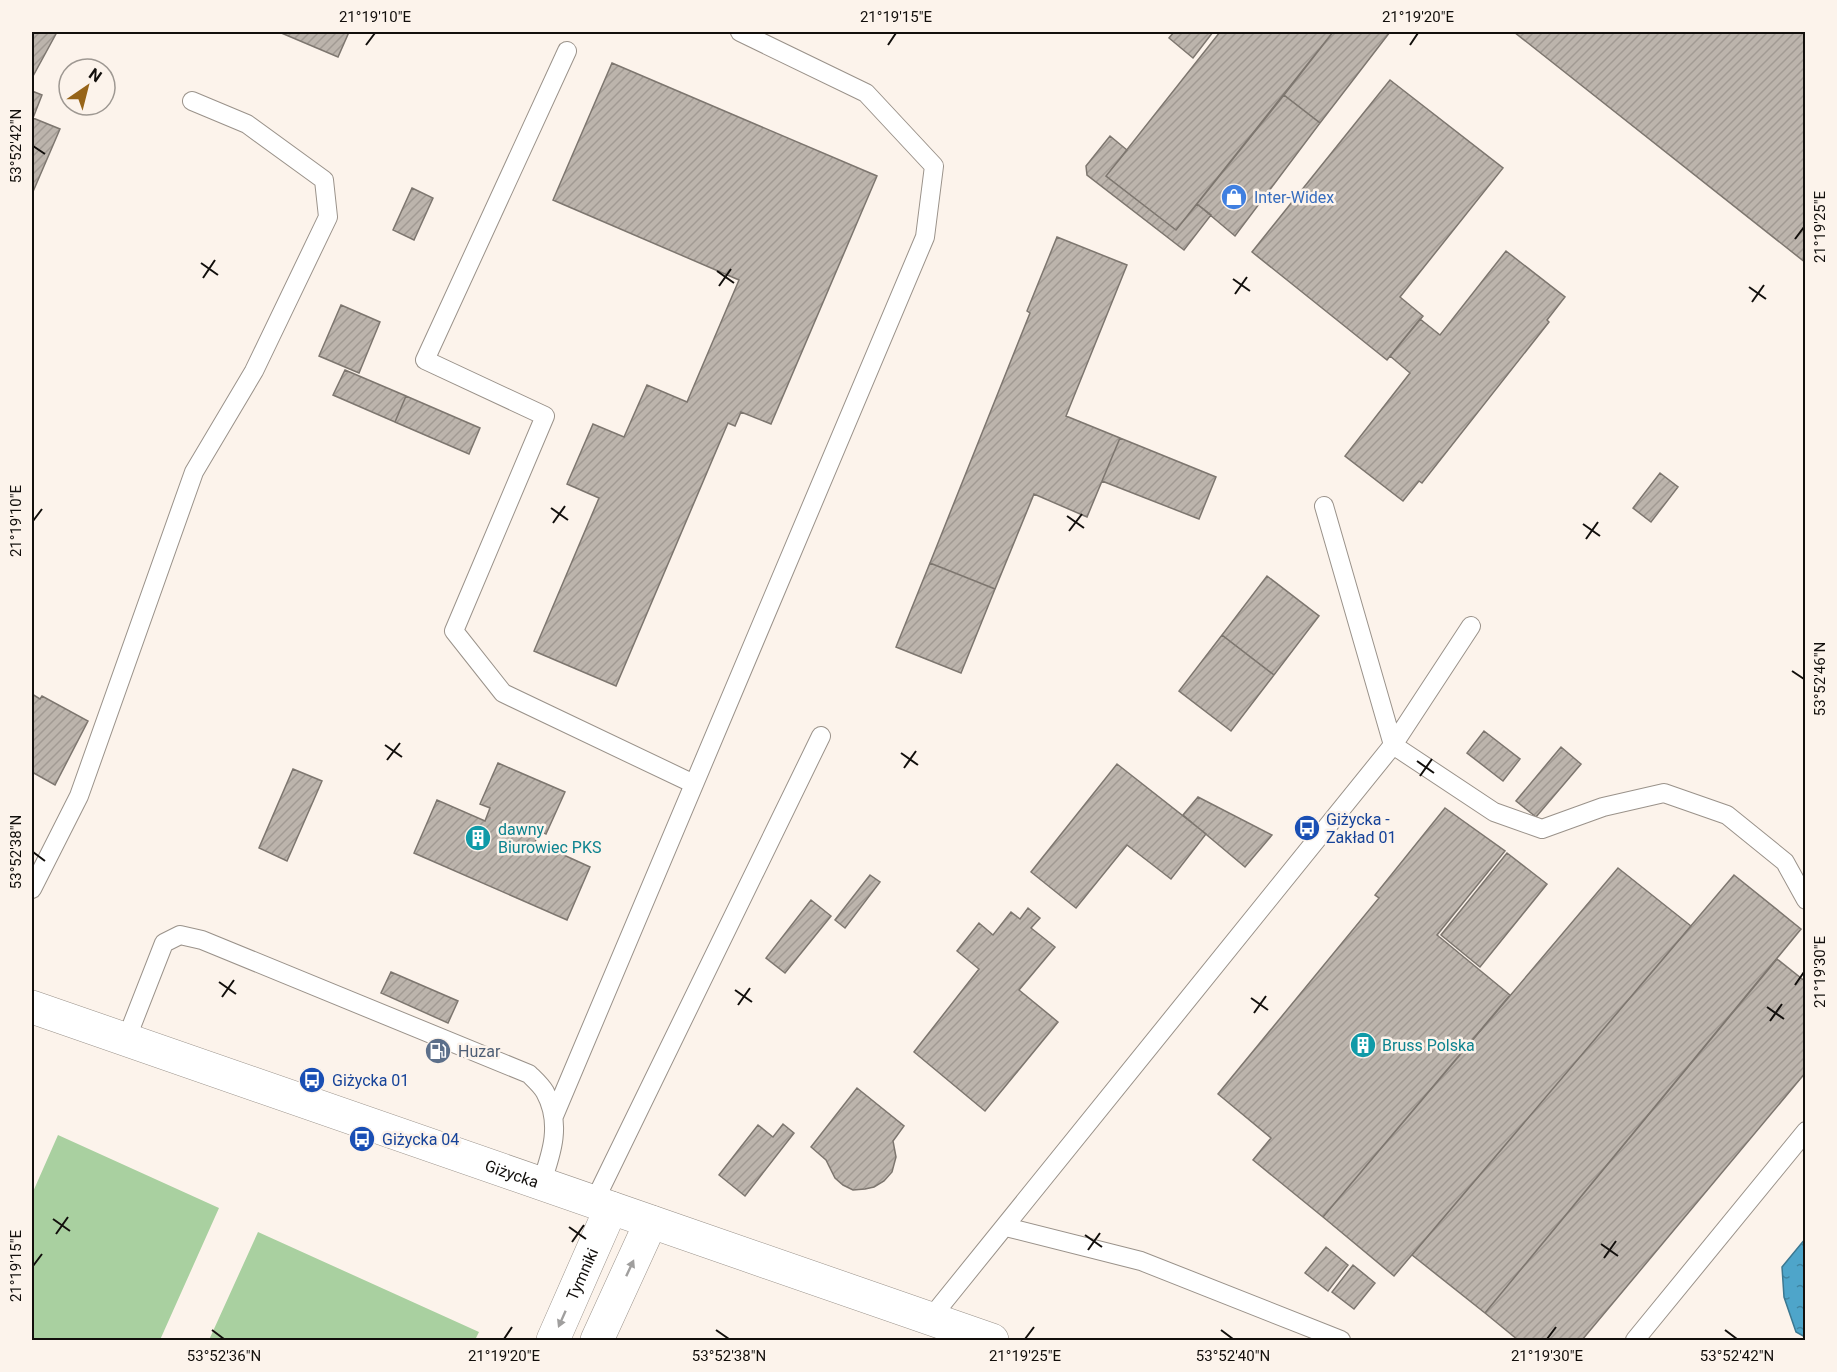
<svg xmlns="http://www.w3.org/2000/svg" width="1837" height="1372" viewBox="0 0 1837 1372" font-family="Roboto,sans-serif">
<defs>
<pattern id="water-ripples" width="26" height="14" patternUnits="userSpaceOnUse" patternTransform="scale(1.5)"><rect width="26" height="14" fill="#4ea5ca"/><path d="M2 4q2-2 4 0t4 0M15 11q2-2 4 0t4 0" fill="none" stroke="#3f85a2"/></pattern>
<pattern id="building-hatch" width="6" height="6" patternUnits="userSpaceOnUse" patternTransform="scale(1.5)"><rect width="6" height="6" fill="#bcb4ac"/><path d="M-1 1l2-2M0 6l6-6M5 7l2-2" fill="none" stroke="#a19a93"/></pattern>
</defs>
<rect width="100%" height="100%" fill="#fcf3eb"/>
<path fill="#a9d0a0" d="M58,1135L219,1208L160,1340H32V1194Z
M258,1232L479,1332L475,1340H209Z"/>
<path fill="url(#water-ripples)" stroke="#3c7891" stroke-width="1.5" d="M1805,1239V1337L1796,1332L1784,1297L1782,1267Z"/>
<path fill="url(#building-hatch)" stroke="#7d766f" stroke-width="1.5" d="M32,32H57L32,78Z
M279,32H349L338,57Z
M1174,32H1213L1193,58L1169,38Z
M1220,32H1333L1176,230L1106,176Z
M1333,32H1390L1320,123L1284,95Z
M1514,32H1806V263Z
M612,63L877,176L771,424L741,412L735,426L728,423L616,686L534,651L599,498L567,484L593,424L624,437L647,385L687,402L739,280L553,200Z
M1390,80L1503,168L1400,297L1423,316L1387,360L1252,252Z
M32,91L42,95L33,118L60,129L32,194Z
M1284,95L1320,123L1235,236L1197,204Z
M1110,136L1127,150L1106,176L1176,230L1197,204L1211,215L1184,250L1087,175L1086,166Z
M412,188L433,198L414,240L393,230Z
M1057,237L1127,265L1066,416L1120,438L1087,517L1034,494L995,589L930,563L1030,313L1027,311Z
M1506,251L1565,297L1547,320L1549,322L1422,483L1419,481L1403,501L1345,456L1410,373L1390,356L1420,319L1440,335Z
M341,305L380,322L359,373L319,356Z
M345,370L406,396L395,422L333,395Z
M406,396L480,428L469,454L395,422Z
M1120,438L1216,477L1199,519L1102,481Z
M1660,473L1678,487L1651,522L1633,508Z
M930,563L995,589L961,673L896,647Z
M1267,576L1319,616L1274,675L1222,635Z
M1222,635L1274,675L1231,731L1179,691Z
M32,694L40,699L42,696L88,721L55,785L32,772Z
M1484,731L1520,759L1503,781L1467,753Z
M1561,747L1581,764L1536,817L1516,801Z
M498,763L565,792L546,834L540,831L535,842L590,867L567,920L414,853L437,800L485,821L490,808L480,804Z
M1117,764L1206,834L1171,879L1127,845L1076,908L1031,872Z
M293,769L322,781L287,861L259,848Z
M1198,797L1272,835L1245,867L1183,815Z
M1445,808L1505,851L1437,935L1510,995L1323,1217L1253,1160L1271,1138L1218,1094L1379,898L1375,895Z
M1507,853L1547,884L1480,967L1441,935Z
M1618,868L1691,926L1394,1276L1323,1217Z
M870,875L880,882L845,928L835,920Z
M1734,875L1801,929L1485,1313L1412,1255Z
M811,900L831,916L785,973L766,958Z
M1028,908L1040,918L1031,928L1055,947L1019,990L1058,1022L985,1111L914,1052L979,969L957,951L979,923L993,935L1011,912L1020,919Z
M1777,959L1806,982V1072L1582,1340H1518L1485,1313Z
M391,972L458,1001L448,1023L381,993Z
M857,1088L904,1126L893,1141L896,1157L892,1172L884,1181L874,1187L865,1189L853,1190L843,1185L835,1178L826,1160L811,1147Z
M783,1124L794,1133L745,1196L719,1175L758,1125L773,1137Z
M1326,1247L1348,1265L1328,1291L1305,1273Z
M1353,1265L1375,1283L1354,1309L1332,1292Z"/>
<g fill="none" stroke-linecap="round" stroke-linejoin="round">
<g stroke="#9a928a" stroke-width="20">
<path id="service" d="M567,51L425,360L545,416L454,631L503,693L694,784
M1324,506L1393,745L1494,812L1542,829L1603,807L1664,793L1727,815L1785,862L1806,900
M32,889L79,796L194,472L254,371L328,217L324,180L247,124L192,101
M126,1040L164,943L180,935L202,940L529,1074C534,1079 541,1085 545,1092C562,1123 552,1153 541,1184
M554,1116L925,237L934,166L866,93L740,32
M594,1202L821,736
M1006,1227L1141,1261L1341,1340
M929,1320L1393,745L1471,626
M1635,1340L1806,1131"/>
</g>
<g stroke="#9a928a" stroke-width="34">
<g id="minor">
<path id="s1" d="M553,1340L611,1208"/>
<path d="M597,1340L651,1222"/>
</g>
</g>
<g stroke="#9a928a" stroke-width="34">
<g id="tertiary">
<path id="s2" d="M32,1007L992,1340"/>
</g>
</g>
<use href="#service" stroke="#fff" stroke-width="18"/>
<use href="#minor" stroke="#fff" stroke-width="33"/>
<use href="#tertiary" stroke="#fff" stroke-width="33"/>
</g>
<defs><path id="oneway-solid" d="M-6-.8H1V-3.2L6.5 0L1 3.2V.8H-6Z" transform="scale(1.5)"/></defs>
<g fill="#a09f9e">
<use href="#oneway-solid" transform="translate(630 1268) rotate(-65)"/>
<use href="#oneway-solid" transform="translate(562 1319) rotate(114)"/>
</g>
<path fill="none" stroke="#120f0c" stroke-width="2" d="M366,45L375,33M888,45L896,33M1410,45L1418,33M33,146L45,154M1795,239L1804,227M201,263L218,275M717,271L734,283M203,278L215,260M1233,279L1250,291M719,286L731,269M1749,287L1766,299M1235,294L1247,277M1752,302L1764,285M551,508L568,520M1067,516L1084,528M33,521L42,509M553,523L565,506M1583,524L1600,536M1069,531L1082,514M1586,539L1598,522M1792,671L1804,679M385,745L402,757M901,753L918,765M387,760L400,743M1417,761L1434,773M904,768L916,751M1420,776L1432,759M33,852L45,861M219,982L236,994M1795,985L1804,972M735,990L752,1002M222,997L234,980M1251,998L1268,1010M738,1005L750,988M1767,1007L1784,1019M1254,1013L1266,996M1770,1021L1782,1004M53,1219L70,1231M569,1227L586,1239M56,1234L68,1217M1085,1235L1102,1247M572,1242L584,1225M1601,1244L1618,1256M1088,1250L1100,1233M1604,1258L1616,1241M33,1266L42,1254M212,1330L224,1339M716,1330L729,1339M1221,1330L1233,1339M1725,1330L1737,1339M504,1339L512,1327M1025,1339L1034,1327M1547,1339L1556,1327"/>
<defs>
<g id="shop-disc" transform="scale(1.35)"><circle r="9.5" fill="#3f7fe0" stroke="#fcf3eb"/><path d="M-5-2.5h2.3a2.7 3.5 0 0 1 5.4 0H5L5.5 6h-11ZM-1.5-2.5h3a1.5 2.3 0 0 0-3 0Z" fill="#fff"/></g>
<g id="bus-disc" transform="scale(1.35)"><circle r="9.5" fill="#1a4fb4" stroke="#fcf3eb"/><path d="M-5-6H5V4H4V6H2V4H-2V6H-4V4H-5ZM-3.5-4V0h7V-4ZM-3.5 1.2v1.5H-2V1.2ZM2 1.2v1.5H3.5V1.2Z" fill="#fff"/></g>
<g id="building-disc" transform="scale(1.35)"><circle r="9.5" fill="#0f9aa8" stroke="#fcf3eb"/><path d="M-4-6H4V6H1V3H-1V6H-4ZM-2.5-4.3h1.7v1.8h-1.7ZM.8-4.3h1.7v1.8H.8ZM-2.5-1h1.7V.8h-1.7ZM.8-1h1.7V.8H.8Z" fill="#fff"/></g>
<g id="fuel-disc" transform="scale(1.35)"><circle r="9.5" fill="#5c6f8a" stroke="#fcf3eb"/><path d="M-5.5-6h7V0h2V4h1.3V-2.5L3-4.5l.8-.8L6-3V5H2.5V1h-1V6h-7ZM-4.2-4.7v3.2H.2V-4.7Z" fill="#fff"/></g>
</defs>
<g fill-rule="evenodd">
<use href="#shop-disc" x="1234" y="197"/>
<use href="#bus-disc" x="1307" y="828"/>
<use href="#building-disc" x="478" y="838"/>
<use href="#building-disc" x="1363" y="1045"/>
<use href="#fuel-disc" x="438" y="1051"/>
<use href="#bus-disc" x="312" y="1080"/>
<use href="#bus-disc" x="362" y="1139"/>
</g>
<g text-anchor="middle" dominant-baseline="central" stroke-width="5" stroke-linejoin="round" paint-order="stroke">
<g font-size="16" fill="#366cbe" stroke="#fcf3eb" text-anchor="start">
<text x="1254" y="197">Inter-Widex</text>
</g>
<g font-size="16" fill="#164399" stroke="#fcf3eb" text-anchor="start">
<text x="1326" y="819">Giżycka -<tspan x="1326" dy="18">Zakład 01</tspan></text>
<text x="332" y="1080">Giżycka 01</text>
<text x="382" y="1139">Giżycka 04</text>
</g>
<g font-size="16" fill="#0d838f" stroke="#fcf3eb" text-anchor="start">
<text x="498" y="829">dawny<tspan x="498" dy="18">Biurowiec PKS</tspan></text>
<text x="1382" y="1045">Bruss Polska</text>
</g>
<g font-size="16" fill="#4e5e75" stroke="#fcf3eb" text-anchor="start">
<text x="458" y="1051">Huzar</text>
</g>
<g font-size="16" fill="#120f0c" stroke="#fcf3eb">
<text stroke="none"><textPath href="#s2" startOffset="508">Giżycka</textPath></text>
<text stroke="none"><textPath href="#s1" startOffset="72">Tymniki</textPath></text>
</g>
</g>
<rect width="1837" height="1372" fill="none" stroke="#fcf3eb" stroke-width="66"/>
<g transform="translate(87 87) rotate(35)"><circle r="28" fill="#fcf3eb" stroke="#9e9892" stroke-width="1.5"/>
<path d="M0-4.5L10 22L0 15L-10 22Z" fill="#976418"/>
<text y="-9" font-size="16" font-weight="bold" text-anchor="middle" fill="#120f0c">N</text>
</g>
<rect x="33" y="33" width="1771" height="1306" fill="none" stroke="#120f0c" stroke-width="2"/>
<g font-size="15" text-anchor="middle" fill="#120f0c">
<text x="375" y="22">21°19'10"E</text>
<text x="896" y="22">21°19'15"E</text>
<text x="1418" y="22">21°19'20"E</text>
<text transform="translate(16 146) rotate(-90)" y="5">53°52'42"N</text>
<text transform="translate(1820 227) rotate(-90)" y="5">21°19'25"E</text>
<text transform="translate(16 521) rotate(-90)" y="5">21°19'10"E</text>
<text transform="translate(1820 679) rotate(-90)" y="5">53°52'46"N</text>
<text transform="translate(16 852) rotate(-90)" y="5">53°52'38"N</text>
<text transform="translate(1820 972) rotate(-90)" y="5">21°19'30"E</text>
<text transform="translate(16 1266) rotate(-90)" y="5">21°19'15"E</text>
<text x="224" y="1361">53°52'36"N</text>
<text x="504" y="1361">21°19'20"E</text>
<text x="729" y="1361">53°52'38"N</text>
<text x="1025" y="1361">21°19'25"E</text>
<text x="1233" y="1361">53°52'40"N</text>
<text x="1547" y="1361">21°19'30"E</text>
<text x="1737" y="1361">53°52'42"N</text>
</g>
</svg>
